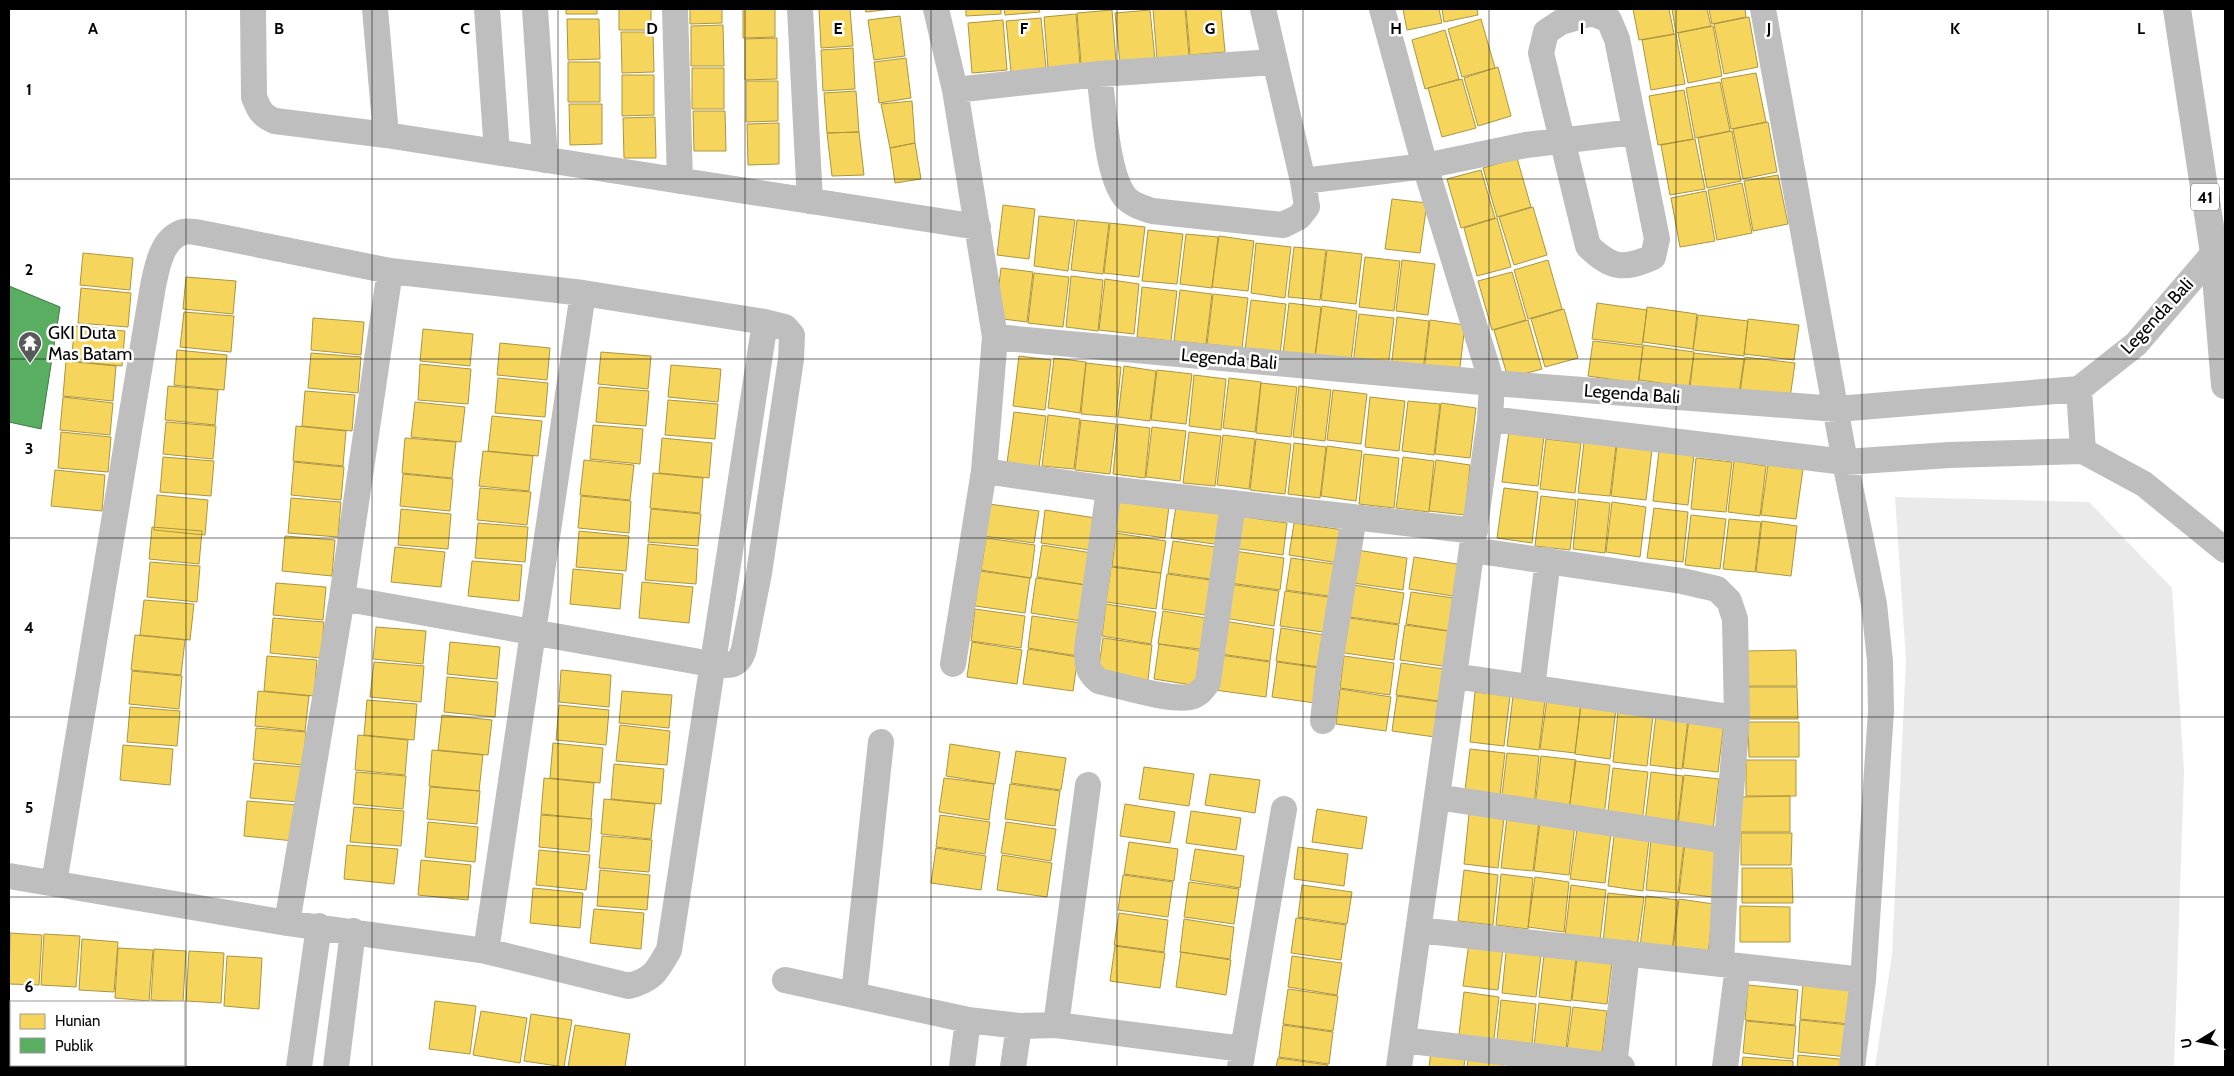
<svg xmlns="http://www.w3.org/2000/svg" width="2234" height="1076" viewBox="0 0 2234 1076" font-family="Cabin,sans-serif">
<rect width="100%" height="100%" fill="#fff"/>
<path fill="#eaeaea" d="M1895,497L2089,502L2172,588L2184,772L2174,1067H1875L1892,955L1906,660Z"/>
<path fill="#f6d55c" stroke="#ac9540" d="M566,9H597V14H566Z
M619,9H651V30H619Z
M690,9H722V23L690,24Z
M743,9H775V37L743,38Z
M819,9H850L853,46L821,48Z
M865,9H893L866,12Z
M966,9H1001V14L966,16Z
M1004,9H1039L1040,12L1005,15Z
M1153,9H1185L1189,56L1157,59Z
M1186,9H1221L1225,52L1190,55Z
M1403,9H1439L1442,23L1407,30Z
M1442,9H1477L1478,15L1444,22Z
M1633,9H1669L1674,34L1639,40Z
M1672,9H1707L1711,26L1676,33Z
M1709,9H1745L1746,17L1712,24Z
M1112,10L1116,61L1081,64L1077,13Z
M1150,10L1155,60L1120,63L1115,13Z
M1076,14L1080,65L1048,68L1044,17Z
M900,16L905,56L874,60L868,20Z
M1749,17L1758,67L1724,74L1714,24Z
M1041,18L1046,68L1011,72L1006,21Z
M567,19H599L600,59L568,60Z
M1481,19L1495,68L1462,77L1448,29Z
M1003,20L1007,70L972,73L968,23Z
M723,25L724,66H691V26Z
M1713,26L1722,76L1688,83L1678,33Z
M1445,30L1459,79L1425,89L1412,40Z
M621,32H653L654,72L622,73Z
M1676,34L1685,84L1651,90L1642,40Z
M777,38V79L745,80V39Z
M853,48L855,89L823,91L821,50Z
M906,58L911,98L879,103L874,62Z
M568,62H600V102H568Z
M1498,67L1511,116L1478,126L1464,78Z
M692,68H724V109H692Z
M1756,73L1766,122L1731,129L1721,79Z
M622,75H654V115L622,116Z
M1462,79L1476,128L1442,137L1428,88Z
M746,81H778V121L746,122Z
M1720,82L1730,131L1695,138L1686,88Z
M1684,90L1693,139L1658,145L1649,96Z
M856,91L859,132L827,133L824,93Z
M912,101L915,143L890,148L881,104Z
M569,104H602V144L570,145Z
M693,111H725L726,151H694Z
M655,117L656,158H624L623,118Z
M1768,122L1777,172L1743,179L1733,129Z
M779,123V164L748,165L747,124Z
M1732,131L1741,181L1707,188L1698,138Z
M859,132L864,175L832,176L827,133Z
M1695,139L1705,189L1670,195L1661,145Z
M915,143L921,179L895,183L890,148Z
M1517,158L1531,207L1497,217L1483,168Z
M1481,170L1495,218L1461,228L1447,179Z
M1778,175L1788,224L1753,231L1744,181Z
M1742,183L1752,233L1717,240L1708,190Z
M1706,191L1715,241L1680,247L1671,198Z
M1392,199L1427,203L1420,253L1385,249Z
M1003,205L1035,209L1029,259L997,255Z
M1533,207L1547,255L1514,265L1499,217Z
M1039,216L1075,220L1068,271L1034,266Z
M1497,218L1511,267L1477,276L1464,228Z
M1077,220L1109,223L1103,274L1071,270Z
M1110,223L1145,227L1139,277L1104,273Z
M1148,230L1183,234L1177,284L1142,281Z
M1186,234L1218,237L1212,288L1180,284Z
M1219,236L1254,241L1248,291L1212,287Z
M1256,243L1291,247L1285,298L1251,293Z
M1294,247L1326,250L1320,300L1288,297Z
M1327,250L1362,254L1356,304L1321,300Z
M83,253L133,258L130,290L80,285Z
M1365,257L1400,261L1394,311L1359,307Z
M1402,260L1435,264L1428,315L1396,311Z
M1548,260L1562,309L1528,319L1514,270Z
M1001,268L1033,272L1027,322L995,318Z
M1512,272L1526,320L1492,330L1478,281Z
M1034,273L1069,277L1063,327L1028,323Z
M1071,276L1103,280L1098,331L1066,327Z
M186,277L236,281L233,314L183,309Z
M1105,279L1139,284L1134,334L1099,330Z
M1142,287L1177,291L1171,341L1137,337Z
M81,288L131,293L128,327L78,323Z
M1180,290L1212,294L1206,344L1174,341Z
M1213,294L1248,298L1242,348L1207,344Z
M1251,300L1286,304L1280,354L1245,350Z
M1289,303L1321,307L1315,357L1283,353Z
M1597,303L1647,310L1642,345L1592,339Z
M1322,306L1357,311L1351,361L1315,357Z
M1647,307L1697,314L1693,349L1643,342Z
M1564,309L1578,358L1545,367L1531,319Z
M184,312L234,316L231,352L180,347Z
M1359,314L1394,318L1388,368L1353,364Z
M1698,315L1748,321L1744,356L1693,350Z
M1397,317L1429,321L1423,371L1391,368Z
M313,318L364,322L361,355L311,350Z
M1748,319L1799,325L1794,360L1744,354Z
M1430,320L1465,325L1459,375L1424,371Z
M1528,320L1542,369L1508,378L1494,330Z
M75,326L125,331L122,366L71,361Z
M423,329L473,334L470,366L420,361Z
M1593,341L1643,347L1638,383L1588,376Z
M500,343L550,348L547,380L497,375Z
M1643,345L1694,352L1689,387L1639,380Z
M177,350L227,355L224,390L174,385Z
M601,352L651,356L648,389L598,384Z
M311,353L361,357L358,393L308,388Z
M1694,353L1744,359L1739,394L1690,387Z
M1019,356L1051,360L1045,410L1013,406Z
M1745,357L1795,363L1790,398L1740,392Z
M1054,358L1086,362L1080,413L1048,408Z
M66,361L116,366L113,401L63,396Z
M1086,363L1121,367L1116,417L1081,414Z
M420,364L471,369L468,404L418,400Z
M671,365L721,369L718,402L668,397Z
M1124,366L1156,371L1150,421L1118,417Z
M1157,370L1192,374L1186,424L1151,420Z
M1194,375L1226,379L1221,430L1189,426Z
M498,378L548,383L545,417L495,413Z
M1229,378L1261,382L1255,432L1223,428Z
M1261,383L1297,387L1291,437L1256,433Z
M168,386L218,390L215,425L165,420Z
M1299,386L1331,390L1325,441L1293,437Z
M599,387L649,391L646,426L596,422Z
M1333,390L1367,394L1361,444L1327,440Z
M305,391L355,395L352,431L302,426Z
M63,397L113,403L110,435L60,430Z
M1370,397L1405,401L1399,451L1365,447Z
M668,400L718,404L715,439L665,435Z
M1408,401L1440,404L1434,455L1402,451Z
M415,402L465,407L461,442L411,437Z
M1441,403L1476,408L1470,458L1435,454Z
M1014,412L1046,416L1039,467L1007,463Z
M1048,415L1080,419L1074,469L1042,466Z
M492,416L542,421L538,456L488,451Z
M1081,420L1116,424L1110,474L1075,470Z
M166,422L216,426L213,459L163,454Z
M1118,424L1150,428L1145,478L1113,474Z
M593,425L643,429L640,464L590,459Z
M296,426L346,431L343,466L293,461Z
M1152,427L1186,431L1180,481L1146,477Z
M1509,431L1544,436L1538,486L1502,482Z
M61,432L111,437L108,472L58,468Z
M1189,432L1221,436L1215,486L1183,483Z
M1223,435L1255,439L1249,489L1217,485Z
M405,438L456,442L452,478L402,473Z
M662,438L712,443L709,478L659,473Z
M1256,439L1291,444L1285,494L1250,490Z
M1546,439L1581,443L1575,493L1540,489Z
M1584,442L1616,446L1610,496L1578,493Z
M1294,443L1326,447L1320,498L1288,494Z
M1617,445L1652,450L1646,500L1611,496Z
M1327,446L1362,451L1356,501L1321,496Z
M483,451L533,456L529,491L479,486Z
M1659,451L1694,455L1688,505L1653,501Z
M1364,454L1399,458L1394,508L1359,504Z
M163,457L214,461L211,496L160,492Z
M1403,457L1434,461L1429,512L1396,508Z
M1696,458L1732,462L1726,512L1691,509Z
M584,460L634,465L630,500L580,495Z
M1436,460L1470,465L1465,515L1429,511Z
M1734,461L1766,466L1760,516L1728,512Z
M294,462L344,467L341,500L291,495Z
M1768,465L1803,469L1796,519L1761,515Z
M55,470L105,475L102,511L51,506Z
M653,473L703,478L700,513L650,508Z
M403,474L453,479L450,511L400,506Z
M480,488L531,492L527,525L477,520Z
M1504,488L1538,492L1532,543L1497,538Z
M157,495L208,500L205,535L154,530Z
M581,496L631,501L629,533L578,528Z
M1541,496L1576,500L1570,550L1535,546Z
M291,498L341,502L338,537L288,533Z
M1119,499L1169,506L1165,538L1115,531Z
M1578,499L1610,503L1605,553L1573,549Z
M1612,502L1646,507L1640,557L1606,552Z
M989,504L1039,511L1034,543L984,536Z
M1176,506L1226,513L1221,545L1171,538Z
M1654,508L1688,512L1683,562L1647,558Z
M401,509L451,514L448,549L398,545Z
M651,509L701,514L698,546L648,542Z
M1045,510L1095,518L1090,550L1041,543Z
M1691,515L1726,519L1720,569L1685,565Z
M1238,516L1287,523L1283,555L1233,548Z
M1729,519L1761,522L1755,572L1723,569Z
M1762,521L1797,526L1791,576L1756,572Z
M478,523L528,527L525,562L475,558Z
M1294,523L1344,530L1339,563L1289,555Z
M152,527L202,531L199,564L149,559Z
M579,531L629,536L626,571L576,567Z
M1116,533L1166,541L1161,573L1112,566Z
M285,536L335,540L332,576L282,571Z
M986,538L1035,545L1031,578L981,570Z
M1173,541L1223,548L1218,580L1168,573Z
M648,544L698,549L696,584L645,580Z
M1042,545L1092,553L1087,585L1037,577Z
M395,547L445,552L441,587L391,582Z
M1357,550L1407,558L1403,590L1353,583Z
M1234,551L1284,558L1280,590L1230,583Z
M1414,557L1463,565L1459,597L1409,589Z
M1291,558L1341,565L1336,597L1286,590Z
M472,561L522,565L519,601L468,596Z
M150,562L200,566L197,602L147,597Z
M1111,567L1161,573L1156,609L1106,602Z
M573,569L623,574L620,609L570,604Z
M980,571L1030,578L1025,613L975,606Z
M1167,574L1217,581L1212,616L1162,609Z
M1036,578L1086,585L1081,621L1031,613Z
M642,582L693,587L689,623L639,618Z
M276,583L326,587L323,620L273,615Z
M1229,584L1279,591L1274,626L1224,618Z
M1354,585L1404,593L1399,624L1350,617Z
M1285,591L1335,598L1330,633L1280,626Z
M1411,592L1461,599L1456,632L1406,624Z
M144,600L194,604L190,640L140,635Z
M1106,604L1156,612L1151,644L1102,636Z
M975,609L1025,616L1021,648L971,641Z
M1163,611L1212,619L1208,650L1158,644Z
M1032,616L1082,623L1078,656L1028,648Z
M273,618L324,622L321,658L270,653Z
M1349,618L1399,625L1394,660L1344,653Z
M1224,621L1274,629L1270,661L1220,654Z
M1405,625L1455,632L1450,667L1400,660Z
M376,627L426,631L423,664L373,659Z
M1281,628L1331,636L1326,668L1276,661Z
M135,635L185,640L181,675L131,670Z
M1103,638L1152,645L1148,680L1098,673Z
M450,642L500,647L497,679L447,674Z
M972,642L1022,650L1017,684L967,677Z
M1159,644L1209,652L1204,687L1154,679Z
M1028,649L1078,657L1073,691L1023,684Z
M1796,650L1797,686H1746V651Z
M1220,655L1270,662L1266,697L1215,690Z
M267,656L317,660L314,696L264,691Z
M1344,656L1394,663L1390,695L1340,688Z
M374,662L424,666L421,702L370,697Z
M1277,662L1327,669L1322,704L1272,697Z
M1401,663L1451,670L1446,702L1396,695Z
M561,670L611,675L609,707L559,702Z
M132,671L182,676L179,709L129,704Z
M447,677L498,682L495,717L444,712Z
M1747,687H1797L1798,719H1747Z
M1340,689L1391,697L1386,731L1336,724Z
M258,691L309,696L305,731L255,726Z
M622,691L672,695L669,728L619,723Z
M1475,692L1510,696L1504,746L1470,742Z
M1397,696L1447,703L1442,738L1392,731Z
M1513,696L1545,700L1539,750L1507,746Z
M1547,699L1581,703L1575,753L1540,749Z
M367,700L417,704L414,740L364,735Z
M1581,704L1616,708L1610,759L1575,754Z
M559,705L609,710L606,745L556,740Z
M130,707L180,711L177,746L127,742Z
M1618,711L1653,716L1647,766L1613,762Z
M442,715L492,720L488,755L438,750Z
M1656,715L1688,719L1682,769L1650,765Z
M1689,718L1724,722L1718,772L1683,768Z
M1748,722H1799V757H1749Z
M620,725L670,731L667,765L616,761Z
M256,728L306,732L303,765L253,760Z
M358,735L408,740L405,775L355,770Z
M553,743L603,748L600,783L550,778Z
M950,744L1000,752L995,784L946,776Z
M123,745L173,749L170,785L120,780Z
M1470,749L1505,753L1499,804L1464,799Z
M432,750L483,755L479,791L429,786Z
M1016,751L1066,758L1061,790L1011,783Z
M1507,753L1539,756L1534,806L1501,803Z
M1541,756L1576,760L1569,810L1535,806Z
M1746,760H1796V796H1746Z
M1575,761L1610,765L1604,816L1569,811Z
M254,763L304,767L300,802L250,798Z
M614,764L664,769L661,804L611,799Z
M1144,767L1194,774L1189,806L1139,799Z
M1613,768L1648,772L1642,823L1607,819Z
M356,772L406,776L403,809L353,804Z
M1651,772L1683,776L1677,826L1645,822Z
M1210,774L1260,780L1255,813L1205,805Z
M1684,775L1719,779L1713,830L1678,825Z
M544,778L594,783L591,819L541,814Z
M944,778L994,784L989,820L939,812Z
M1010,784L1060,791L1055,826L1005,819Z
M430,787L480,791L477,824L427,819Z
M1790,796V832H1740V797Z
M604,799L655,804L651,839L601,834Z
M247,801L297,805L294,841L244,836Z
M1125,804L1175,812L1170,843L1120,836Z
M354,807L404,811L401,846L350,842Z
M1317,809L1367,817L1362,849L1312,842Z
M1191,811L1241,818L1236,850L1186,843Z
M1469,814L1504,818L1498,868L1464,864Z
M541,815L592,819L589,852L539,847Z
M940,815L990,822L985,854L936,847Z
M1507,817L1539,821L1533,871L1501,868Z
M1540,821L1575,825L1569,875L1534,871Z
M428,822L478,827L475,862L425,857Z
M1006,822L1056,829L1051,861L1001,853Z
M1577,829L1611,833L1605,883L1570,879Z
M1741,833H1792L1791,865H1741Z
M602,836L652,840L649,872L599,868Z
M1614,836L1649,840L1643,891L1608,886Z
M1651,840L1684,843L1678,893L1646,890Z
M1129,842L1178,849L1174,881L1124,874Z
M1685,843L1720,847L1713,897L1679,893Z
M347,845L398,849L394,884L344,879Z
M1298,847L1348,854L1344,886L1294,879Z
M936,848L986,856L981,890L931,883Z
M1195,849L1244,856L1240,888L1190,880Z
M539,850L590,855L586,890L536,885Z
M1002,855L1052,863L1047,897L997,890Z
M421,860L471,865L468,900L418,895Z
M1742,868H1792L1793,903H1742Z
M600,870L650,875L647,910L597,906Z
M1464,870L1498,875L1493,925L1458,921Z
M1501,874L1533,878L1528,929L1496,925Z
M1123,875L1173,882L1168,917L1118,910Z
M1535,877L1569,882L1564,932L1528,927Z
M1189,882L1239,889L1234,924L1184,917Z
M1302,885L1352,892L1347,924L1298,917Z
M1571,885L1606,890L1600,940L1565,936Z
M533,888L583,893L580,928L530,923Z
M1608,893L1644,897L1637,947L1603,943Z
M1646,896L1678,900L1672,951L1640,947Z
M1679,899L1714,904L1708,954L1673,950Z
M1740,906L1790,907V942H1740Z
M594,909L644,913L641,949L590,943Z
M1119,913L1168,920L1164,952L1114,945Z
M1296,918L1346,925L1341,960L1291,953Z
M1184,919L1234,927L1230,959L1180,952Z
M10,933L42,935L39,985L9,984Z
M44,934L80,936L76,987L41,985Z
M1470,936L1504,940L1498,990L1463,986Z
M82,939L118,942L114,992L79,990Z
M1507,943L1542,947L1536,997L1502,993Z
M1115,946L1165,953L1160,988L1110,981Z
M1545,947L1577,950L1571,1001L1539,997Z
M118,948L153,950L149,1001L115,998Z
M154,949L186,951L183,1002L151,1000Z
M1578,950L1613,954L1607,1004L1572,1000Z
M189,951L224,953L221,1003L186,1001Z
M1181,952L1231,960L1226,995L1176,987Z
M227,956L262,958L259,1009L224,1006Z
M1292,956L1342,963L1337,995L1288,987Z
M1803,983L1853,989L1850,1024L1800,1019Z
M1748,985L1798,990L1795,1025L1745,1020Z
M1288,989L1338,996L1333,1031L1283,1024Z
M1464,992L1499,997L1493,1047L1458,1043Z
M1501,1000L1536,1004L1531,1054L1496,1050Z
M435,1001L476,1006L470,1054L429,1049Z
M1539,1003L1571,1007L1565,1057L1533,1054Z
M1573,1007L1607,1011L1601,1061L1566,1057Z
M481,1011L527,1018L520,1063L473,1055Z
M531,1014L572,1020L564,1067L524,1061Z
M1800,1020L1850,1025L1848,1057L1798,1052Z
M1746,1021L1796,1026L1793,1059L1743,1053Z
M575,1025L630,1034L625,1067H568Z
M1283,1025L1333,1032L1329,1064L1279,1057Z
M1431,1052L1465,1057L1464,1067H1429Z
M1798,1055L1849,1060L1848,1067H1797Z
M1743,1057L1793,1061V1067H1742Z
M1278,1058L1328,1065L1327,1067H1276Z
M1468,1060L1503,1064V1067H1467Z"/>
<path fill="#5aae61" stroke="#3f7a44" d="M9,286L60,307L41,429L9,422Z"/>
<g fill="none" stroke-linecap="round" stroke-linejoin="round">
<path stroke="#bebebe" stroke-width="26" d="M253,9L254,97C259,110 262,116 275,121L386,135L978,227
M375,9L386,135
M487,9L497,152
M535,9L545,160
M675,9L680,181
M800,9L810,201
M936,9L955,90L995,337L984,471L953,664
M1382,9L1425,166L1492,383L1490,419L1399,1067
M1763,9L1845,462L1874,604L1880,661L1881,711L1863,980L1852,1067
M1592,13L1609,20L1617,39L1657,239L1653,257C1623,270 1612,269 1588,246L1541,53L1546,32L1561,22Z
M1099,74C1104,106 1106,173 1125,197C1132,205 1143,208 1152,211L1283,225L1299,217L1307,207L1303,181L1263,9
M955,90L1099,74L1274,62
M1303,181L1425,166L1526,145L1634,132
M995,337L1492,383L1837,409L2079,389L2136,344L2214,253
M2079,389L2083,451
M1490,419L1845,462L1949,455L2083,451L2144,484L2225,550
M984,471L1109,489L1475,531
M1109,489L1087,649C1087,664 1087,672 1099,681C1121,686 1170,701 1190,697C1199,695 1203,689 1208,682L1233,503
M1472,550L1682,581L1717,589L1729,601L1735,619L1737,718L1727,841L1721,963
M1454,676L1737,718
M1532,688L1548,560
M1323,721L1328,675L1354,517
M1437,797L1727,841
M9,876L287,923L486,951L629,986C653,980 657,971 669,950L765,322
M54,883L153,286C157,268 161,239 183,232C189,230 200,233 206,234L390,271L583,293L765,322L785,327L792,335L791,359L759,573L744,649C739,668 727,666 711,664L342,598
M287,923L342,598L390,271
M1419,930L1863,980
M486,951L583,293
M785,980L968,1020L1019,1026L1056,1025L1243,1049
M854,994L881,742
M1056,1025L1088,785
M1403,1040L1622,1067
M1614,1066L1627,953
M299,1067L319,926
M336,1067L353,931
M962,1067L968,1020
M1013,1067L1019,1026
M1240,1067L1284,809
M1725,1067L1738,966"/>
<path stroke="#bdbdbd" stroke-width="28" d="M2177,9L2214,253L2225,385"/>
</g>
<path fill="none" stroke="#000" stroke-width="1" stroke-opacity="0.55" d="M186,9V1067M372,9V1067M558,9V1067M745,9V1067M931,9V1067M1117,9V1067M1303,9V1067M1489,9V1067M1676,9V1067M1862,9V1067M2048,9V1067M9,179H2225M9,359H2225M9,538H2225M9,717H2225M9,897H2225"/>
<defs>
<g id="temple-pin" transform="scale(1.25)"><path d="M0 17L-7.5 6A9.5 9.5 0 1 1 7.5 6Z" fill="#595959" stroke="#fff"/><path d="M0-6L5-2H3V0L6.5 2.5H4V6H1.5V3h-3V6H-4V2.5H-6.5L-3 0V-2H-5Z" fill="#fff"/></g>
</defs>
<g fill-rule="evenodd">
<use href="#temple-pin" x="30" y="343"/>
</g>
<g text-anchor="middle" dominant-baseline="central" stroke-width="5" stroke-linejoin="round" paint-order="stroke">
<rect fill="#fff" stroke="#4c4c4c" stroke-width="1" x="2191" y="183.5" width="28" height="27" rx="4"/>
<g font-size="16" font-weight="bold" fill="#000">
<text x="2205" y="197">41</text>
</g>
<g font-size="18" fill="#000" stroke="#fff">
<text transform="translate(2157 316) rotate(-47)">Legenda Bali</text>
<text transform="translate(1229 359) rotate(5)">Legenda Bali</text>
<text transform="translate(1632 394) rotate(4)">Legenda Bali</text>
</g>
<g font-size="18" fill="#000" stroke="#fff" text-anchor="start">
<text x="48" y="333">GKI Duta<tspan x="48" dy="21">Mas Batam</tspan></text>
</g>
</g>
<g font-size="16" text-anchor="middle" font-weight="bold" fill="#000" stroke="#fff" stroke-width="5" stroke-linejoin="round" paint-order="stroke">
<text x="93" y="34">A</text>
<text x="279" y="34">B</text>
<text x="465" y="34">C</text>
<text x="652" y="34">D</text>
<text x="838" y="34">E</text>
<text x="1024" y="34">F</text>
<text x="1210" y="34">G</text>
<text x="1396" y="34">H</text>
<text x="1582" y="34">I</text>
<text x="1769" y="34">J</text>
<text x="1955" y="34">K</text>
<text x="2141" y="34">L</text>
<text x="29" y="95">1</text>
<text x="29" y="275">2</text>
<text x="29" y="454">3</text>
<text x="29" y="633">4</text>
<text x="29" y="813">5</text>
<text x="29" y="992">6</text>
</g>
<rect width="2234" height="1076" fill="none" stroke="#000000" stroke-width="20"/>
<rect x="10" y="1001" width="175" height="65" fill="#ffffff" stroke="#999999"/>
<rect x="20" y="1014" width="25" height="15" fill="#f6d55c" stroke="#999999"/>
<text x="55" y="1026" font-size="15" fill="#000000">Hunian</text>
<rect x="20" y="1038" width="25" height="15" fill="#5aae61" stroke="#999999"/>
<text x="55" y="1051" font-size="15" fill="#000000">Publik</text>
<g transform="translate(2199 1041) rotate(260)" stroke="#ffffff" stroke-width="4" paint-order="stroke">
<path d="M0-4L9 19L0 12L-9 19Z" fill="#000000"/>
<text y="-8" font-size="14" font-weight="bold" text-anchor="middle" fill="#000000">U</text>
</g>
</svg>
